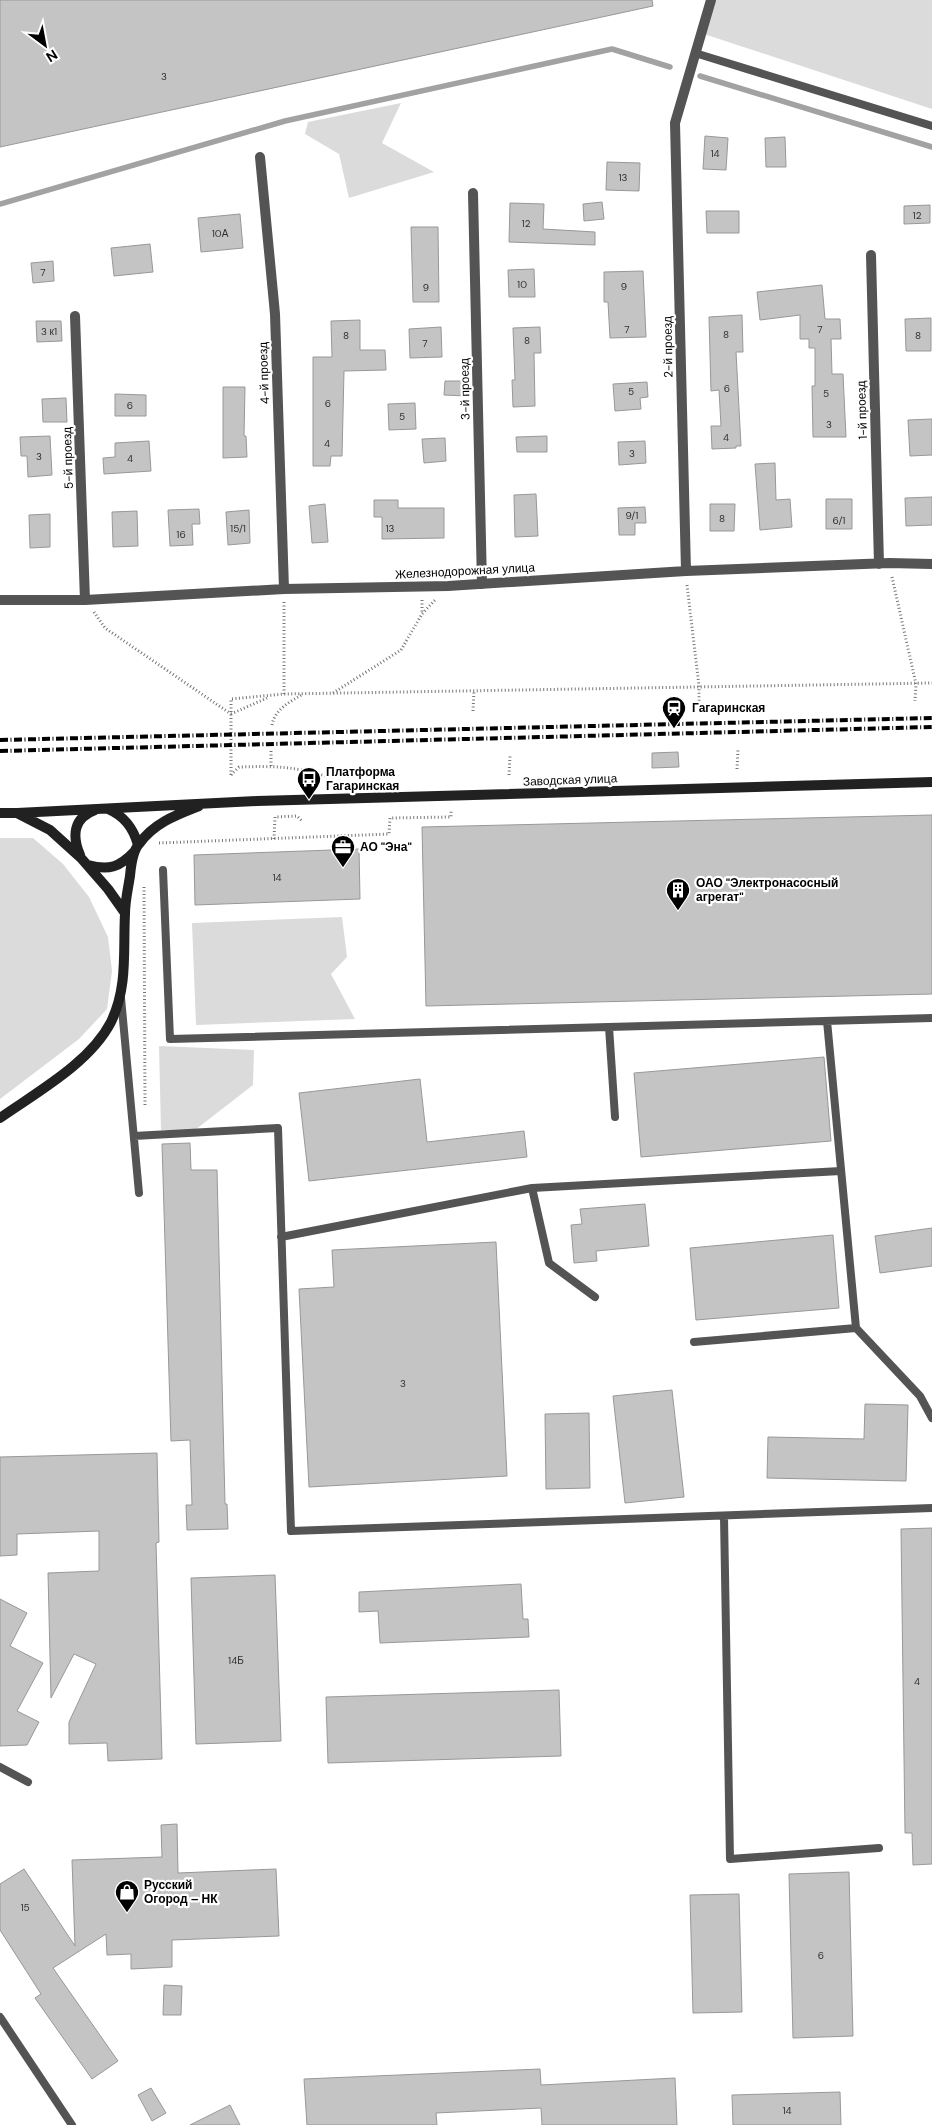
<svg xmlns="http://www.w3.org/2000/svg" width="932" height="2125" viewBox="0 0 932 2125" font-family="'DM Sans',sans-serif">
<rect width="100%" height="100%" fill="#fff"/>
<path fill="#dbdbdb" d="M711,0H932V109L701,33Z
M401,103L382,143L434,172L349,198L339,154L305,134L308,122Z
M0,838H33L63,864L89,897L108,937L112,971L107,1009L79,1039L0,1099Z
M342,917L347,957L331,974L355,1019L196,1025L192,923Z
M159,1046L254,1050L253,1085L195,1130H161Z"/>
<g fill="none" stroke-linecap="round" stroke-linejoin="round">
<path stroke="#a2a2a2" stroke-width="5.5" d="M700,76L932,147
M0,204L285,121L612,49L670,67"/>
</g>
<path fill="#c4c4c4" stroke="#989898" d="M0,0H652L653,6L0,147Z
M705,136L728,138L726,170L703,169Z
M785,137L786,167H766L765,138Z
M607,162L640,163L639,191L606,190Z
M602,202L604,219L584,221L583,204Z
M510,203L544,204L543,229L595,232V245L509,242Z
M930,205V223L904,224V206Z
M706,211H739V233H707Z
M240,214L243,248L201,252L198,218Z
M411,227H438L439,302H413Z
M150,244L153,272L114,276L111,248Z
M53,261L54,281L33,283L31,263Z
M534,269L535,297H509L508,270Z
M643,271L646,337L610,338L608,302H604V272Z
M822,285L825,319H840L841,339H831L832,374H843L846,437H813L812,386H815V348H809V339H800V315L760,320L757,292Z
M742,315L743,352H736L741,446H736V448L712,449L711,426H721L719,390L711,391L709,317Z
M931,318V351H906L905,319Z
M360,320V350H385L386,370L344,371L342,456H331L330,466H313V357H332L331,321Z
M36,321H61L62,341L37,342Z
M441,327L442,357L410,358L409,329Z
M540,327L541,353H534L535,406L513,407L512,380H515L513,328Z
M445,381H467V396L444,395Z
M647,382L648,397L640,398L641,409L615,411L613,384Z
M223,387H245L244,436H246L247,457L223,458Z
M115,394L146,395V416H115Z
M66,398L67,422H43L42,399Z
M415,403L416,429L389,430L388,404Z
M932,419V455L910,456L908,420Z
M50,436L52,475L28,477L27,456H21L20,437Z
M547,436V452H517L516,437Z
M445,438L446,461L424,463L422,439Z
M149,441L151,471L104,474L103,458L115,457V443Z
M645,441L646,463L619,465L618,442Z
M775,463L776,500L790,499L792,527L760,530L755,464Z
M536,494L538,536L515,537L514,495Z
M932,497V525L906,526L905,498Z
M826,499H852V529H826Z
M374,500H398V508H444V538L382,539V517H374Z
M325,504L328,542L312,543L309,506Z
M710,504H735L734,531H710Z
M645,507L646,523H635V535H619L618,508Z
M199,509L200,524H192L193,545L170,546L168,510Z
M249,510L250,543L228,545L226,512Z
M137,511L138,546L113,547L112,512Z
M50,514V547L30,548L29,515Z
M678,752L679,767L652,768V753Z
M932,815V994L426,1006L422,827Z
M359,849L360,899L195,905L194,855Z
M824,1057L831,1141L641,1157L634,1073Z
M420,1079L427,1142L524,1131L527,1157L309,1181L299,1093Z
M190,1143L191,1170H217L225,1504H227L228,1529L187,1530L186,1505H192L190,1440L171,1441L162,1144Z
M645,1204L649,1246L596,1251L597,1261L574,1263L571,1225L582,1224L580,1209Z
M932,1228V1266L880,1273L875,1236Z
M833,1235L839,1308L696,1320L690,1248Z
M496,1242L507,1476L309,1487L299,1289L334,1287L332,1250Z
M672,1390L684,1497L625,1503L613,1396Z
M865,1404L908,1405L906,1481L767,1478L768,1437L864,1439Z
M589,1413L590,1488L546,1489L545,1414Z
M157,1453L159,1542L156,1543L162,1759L108,1761L107,1743L69,1744V1722L96,1664L74,1654L51,1698L48,1573L99,1571V1531L17,1534V1555L0,1556V1457Z
M932,1528V1864L913,1865L912,1833H905L901,1529Z
M275,1575L281,1741L196,1744L191,1578Z
M521,1584L523,1619H528L529,1637L380,1643L378,1611L359,1612V1592Z
M0,1599L27,1613L10,1646L43,1663L17,1711L39,1722L27,1745L0,1746Z
M559,1690L561,1756L328,1763L326,1697Z
M177,1824L178,1873L276,1869L279,1936L172,1940V1967L131,1969V1954L107,1955L106,1934L53,1968L118,2061L92,2079L35,1998L41,1994L0,1930V1884L24,1869L75,1946L72,1860L162,1857L161,1825Z
M849,1872L853,2036L793,2038L789,1874Z
M739,1894L742,2012L693,2013L690,1895Z
M164,1985L182,1986L181,2015H163Z
M540,2069L541,2085L675,2078L677,2125H542L541,2108L436,2113L437,2125H307L304,2079Z
M151,2088L166,2113L152,2121L138,2095Z
M840,2092L841,2125H733L732,2095Z
M230,2105L240,2125H190Z"/>
<g fill="none" stroke-linecap="round" stroke-linejoin="round">
<path stroke="#767676" stroke-width="3" stroke-dasharray="1 2.5" stroke-linecap="butt" d="M892,577L916,684L915,701
M687,585L699,686V706
M422,600V614
M94,612L105,628L231,714
M333,693L401,650L422,614L435,600
M284,694V602
M473,711L474,691
M231,714L267,698
M272,725C275,709 290,702 303,694
M271,766V751
M737,769L738,749
M231,775V699L284,694L932,683
M231,775L239,767C273,766 292,766 325,776
M509,775L510,756
M274,839L275,817L297,816L302,821
M159,843L389,834L390,818L451,817V810
M144,887L145,1106"/>
<path stroke="#545454" stroke-width="8" d="M695,53L932,126
M163,870L170,1039L932,1018
M121,998L139,1193
M827,1021L856,1328L920,1396L932,1418
M609,1027L615,1117
M134,1136L278,1128L291,1531L932,1508
M532,1188L549,1263L595,1297
M281,1237L532,1188L841,1171
M694,1342L856,1328
M724,1517L730,1859L879,1848
M0,1767L28,1782
M0,2017L72,2125"/>
<path stroke="#545454" stroke-width="10" d="M260,157L275,314L284,589
M473,193L482,584
M871,255L879,564
M75,316L85,600
M686,571L675,123L711,0
M0,600H85L284,589L448,586L686,571L889,563L932,564"/>
<path stroke="#212121" stroke-width="10" d="M108,809C124,816 133,827 138,845
M0,813H17
M80,855C72,836 73,818 95,810
M88,865C109,871 120,867 135,851
M125,913L108,889L81,858L50,830L17,813L257,801L932,782
M0,1118C37,1092 90,1063 111,1022C128,987 123,951 125,914C125,901 128,889 130,876C131,866 132,852 139,844C154,823 176,815 199,806"/>
<path stroke="#000" stroke-width="4" stroke-dasharray="8 2.5 1 2.5" stroke-linecap="butt" d="M0,740L932,718
M0,751L932,727"/>
</g>
<defs>
<g id="station-pin" transform="scale(1.25)"><path d="M0 17L-7.5 6A9.5 9.5 0 1 1 7.5 6Z" fill="#000" stroke="#fff"/><path d="M-3-6H3Q5-6 5-4V2Q5 4 3 4L4.5 6H3L1.5 4h-3L-3 6H-4.5L-3 4Q-5 4-5 2V-4Q-5-6-3-6ZM-3.5-4v3h7v-3ZM-3.5 1v1.5H-2V1ZM2 1v1.5H3.5V1Z" fill="#fff"/></g>
<g id="bus-pin" transform="scale(1.25)"><path d="M0 17L-7.5 6A9.5 9.5 0 1 1 7.5 6Z" fill="#000" stroke="#fff"/><path d="M-5-6H5V4H4V6H2V4H-2V6H-4V4H-5ZM-3.5-4V0h7V-4ZM-3.5 1.2v1.5H-2V1.2ZM2 1.2v1.5H3.5V1.2Z" fill="#fff"/></g>
<g id="office-pin" transform="scale(1.25)"><path d="M0 17L-7.5 6A9.5 9.5 0 1 1 7.5 6Z" fill="#000" stroke="#fff"/><path d="M-6-3h4V-5.5h4V-3h4V5H-6ZM-1-4.5V-3h2v-1.5ZM-6 0V1H6V0Z" fill="#fff"/></g>
<g id="building-pin" transform="scale(1.25)"><path d="M0 17L-7.5 6A9.5 9.5 0 1 1 7.5 6Z" fill="#000" stroke="#fff"/><path d="M-4-6H4V6H1V3H-1V6H-4ZM-2.5-4.3h1.7v1.8h-1.7ZM.8-4.3h1.7v1.8H.8ZM-2.5-1h1.7V.8h-1.7ZM.8-1h1.7V.8H.8Z" fill="#fff"/></g>
<g id="shop-pin" transform="scale(1.25)"><path d="M0 17L-7.5 6A9.5 9.5 0 1 1 7.5 6Z" fill="#000" stroke="#fff"/><path d="M-5-2.5h2.3a2.7 3.5 0 0 1 5.4 0H5L5.5 6h-11ZM-1.5-2.5h3a1.5 2.3 0 0 0-3 0Z" fill="#fff"/></g>
</defs>
<g fill-rule="evenodd">
<use href="#station-pin" x="674" y="708"/>
<use href="#bus-pin" x="309" y="779"/>
<use href="#office-pin" x="343" y="847"/>
<use href="#building-pin" x="678" y="890"/>
<use href="#shop-pin" x="127" y="1892"/>
</g>
<g text-anchor="middle" dominant-baseline="central" stroke-width="4.5" stroke-linejoin="round" paint-order="stroke">
<g font-size="10" fill="#313131">
<text x="164" y="76">3</text>
<text x="715" y="153">14</text>
<text x="623" y="177">13</text>
<text x="917" y="215">12</text>
<text x="526" y="223">12</text>
<text x="220" y="233">10А</text>
<text x="43" y="272">7</text>
<text x="522" y="284">10</text>
<text x="624" y="286">9</text>
<text x="426" y="287">9</text>
<text x="627" y="329">7</text>
<text x="820" y="329">7</text>
<text x="49" y="331">3 к1</text>
<text x="726" y="334">8</text>
<text x="346" y="335">8</text>
<text x="918" y="335">8</text>
<text x="527" y="340">8</text>
<text x="425" y="343">7</text>
<text x="727" y="388">6</text>
<text x="631" y="391">5</text>
<text x="826" y="393">5</text>
<text x="328" y="403">6</text>
<text x="130" y="405">6</text>
<text x="402" y="416">5</text>
<text x="829" y="424">3</text>
<text x="726" y="437">4</text>
<text x="327" y="443">4</text>
<text x="632" y="453">3</text>
<text x="39" y="456">3</text>
<text x="130" y="458">4</text>
<text x="632" y="515">9/1</text>
<text x="722" y="518">8</text>
<text x="839" y="520">6/1</text>
<text x="238" y="528">15/1</text>
<text x="390" y="528">13</text>
<text x="181" y="534">16</text>
<text x="277" y="877">14</text>
<text x="403" y="1383">3</text>
<text x="236" y="1660">14Б</text>
<text x="917" y="1681">4</text>
<text x="25" y="1907">15</text>
<text x="821" y="1955">6</text>
<text x="787" y="2110">14</text>
</g>
<g font-size="12" fill="#000" stroke="#fff">
<text transform="translate(668 347) rotate(-91)">2-й проезд</text>
<text transform="translate(264 373) rotate(-92)">4-й проезд</text>
<text transform="translate(465 389) rotate(-91)">3-й проезд</text>
<text transform="translate(862 410) rotate(-92)">1-й проезд</text>
<text transform="translate(68 458) rotate(-92)">5-й проезд</text>
<text transform="translate(465 571) rotate(-3)">Железнодорожная улица</text>
<text transform="translate(570 780) rotate(-2)">Заводская улица</text>
</g>
<g font-size="12" font-weight="bold" fill="#000" stroke="#fff" text-anchor="start">
<text x="692" y="708">Гагаринская</text>
<text x="326" y="772">Платформа<tspan x="326" dy="14">Гагаринская</tspan></text>
<text x="360" y="847">АО "Эна"</text>
<text x="696" y="883">ОАО "Электронасосный<tspan x="696" dy="14">агрегат"</tspan></text>
<text x="144" y="1885">Русский<tspan x="144" dy="14">Огород – НК</tspan></text>
</g>
</g>
<g transform="translate(45 45) rotate(148)" stroke="#ffffff" stroke-width="4" paint-order="stroke">
<path d="M0-4L9 19L0 12L-9 19Z" fill="#000000"/>
<text y="-8" font-size="14" font-weight="bold" text-anchor="middle" fill="#000000">N</text>
</g>
</svg>
